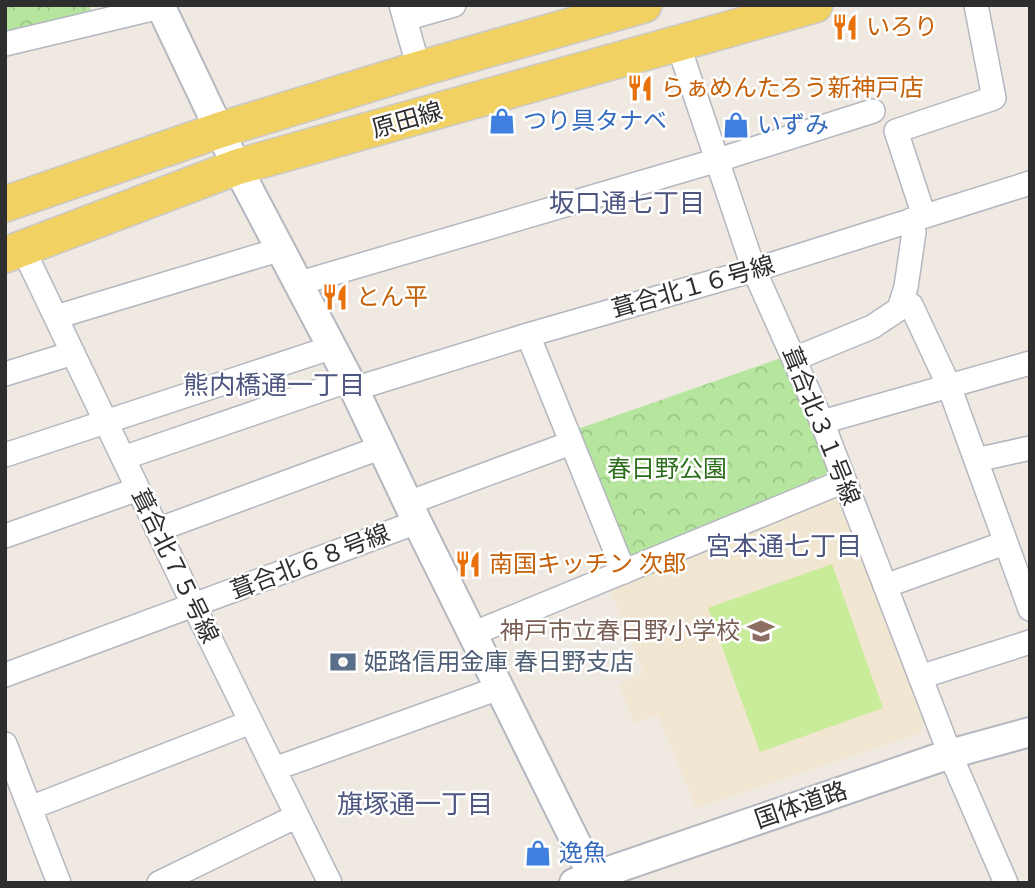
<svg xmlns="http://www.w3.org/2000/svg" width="1035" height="888" viewBox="0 0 1035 888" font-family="Karla,'Noto Sans JP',sans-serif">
<defs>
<pattern id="park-crowns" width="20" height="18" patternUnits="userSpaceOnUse" patternTransform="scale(1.75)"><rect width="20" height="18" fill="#b6e59e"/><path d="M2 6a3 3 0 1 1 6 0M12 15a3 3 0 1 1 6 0" fill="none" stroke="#9dc588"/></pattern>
</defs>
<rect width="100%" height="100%" fill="#efe9e1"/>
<path fill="#f0e6d1" d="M821,496L845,499L927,717L918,734L696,808L658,715L634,723L619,684L644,673L610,590Z"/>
<path fill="url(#park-crowns)" d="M5,5H89L92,13L5,35Z
M781,358L831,464L826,474L626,561L572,431Z"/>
<path fill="#c9ec9a" d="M832,564L883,708L760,752L708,608Z"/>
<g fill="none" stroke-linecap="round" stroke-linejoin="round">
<g stroke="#b4b7c1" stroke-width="26">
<path id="minor" d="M401,5L419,69
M405,19L454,5
M5,44L160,7
M678,44L754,270L822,422L950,754L1006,883
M924,216L896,131L994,98L976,5
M23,249L194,606L330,883
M300,283L718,160L873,111
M902,301L911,305L949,386L1030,609
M56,317L281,249
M528,335L624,572
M794,359L872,327L899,309L906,287L914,232L911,220
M5,374L73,353
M354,389L528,335L754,270L1030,183
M822,422L1030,363
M5,455L333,347
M123,458L350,380
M976,460L1030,448
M408,503L571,443
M157,530L382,447
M5,536L138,489
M885,586L1005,543
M472,634L844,481
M5,675L417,522
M920,677L1030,642
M5,744L59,883
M274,769L499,688
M30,808L251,722
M159,883L297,816"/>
</g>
<g stroke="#b4b7c1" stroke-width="32">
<path id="tertiary" d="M160,5L237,167L354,389L417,522L596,883
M574,883L950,754L1030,732"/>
</g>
<g stroke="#c9c9c9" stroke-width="38">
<path id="primary" d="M5,204L220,130L419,69L644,5
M5,255L237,167L815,5"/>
</g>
<use href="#minor" stroke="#fff" stroke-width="23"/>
<use href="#tertiary" stroke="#fff" stroke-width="28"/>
<use href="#primary" stroke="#f2d163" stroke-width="35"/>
</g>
<defs>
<g id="restaurant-bare" transform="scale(2.1)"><path d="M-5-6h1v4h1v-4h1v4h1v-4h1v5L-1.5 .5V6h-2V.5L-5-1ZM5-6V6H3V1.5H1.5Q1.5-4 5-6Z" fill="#e8710a" stroke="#fff" stroke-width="2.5" paint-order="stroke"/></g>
<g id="shop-bare" transform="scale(2.1)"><path d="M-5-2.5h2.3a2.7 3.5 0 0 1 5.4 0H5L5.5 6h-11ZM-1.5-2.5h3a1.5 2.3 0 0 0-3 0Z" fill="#3f7fe0" stroke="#fff" stroke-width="2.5" paint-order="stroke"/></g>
<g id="school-bare" transform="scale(2.1)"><path d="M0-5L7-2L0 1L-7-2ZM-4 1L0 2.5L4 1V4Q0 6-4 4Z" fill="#8d6e63" stroke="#fff" stroke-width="2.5" paint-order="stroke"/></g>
<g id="bank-bare" transform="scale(2.1)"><path d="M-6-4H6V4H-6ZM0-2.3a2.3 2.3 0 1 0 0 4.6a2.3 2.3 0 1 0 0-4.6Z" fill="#5c6f8a" stroke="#fff" stroke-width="2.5" paint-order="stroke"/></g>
</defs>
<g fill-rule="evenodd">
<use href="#restaurant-bare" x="845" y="27"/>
<use href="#restaurant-bare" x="640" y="88"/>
<use href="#shop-bare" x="502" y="121"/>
<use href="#shop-bare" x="736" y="125"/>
<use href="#restaurant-bare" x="335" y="297"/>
<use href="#restaurant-bare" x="468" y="564"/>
<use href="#school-bare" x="761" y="631"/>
<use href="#bank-bare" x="343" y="662"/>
<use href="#shop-bare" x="538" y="853"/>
</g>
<g text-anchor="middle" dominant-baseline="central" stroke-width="5" stroke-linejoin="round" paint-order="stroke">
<g font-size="24" fill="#c56008" stroke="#fff" text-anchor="start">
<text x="866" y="27">いろり</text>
<text x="661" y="88">らぁめんたろう新神戸店</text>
<text x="356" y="297">とん平</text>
<text x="489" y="564">南国キッチン 次郎</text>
</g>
<g font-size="24" fill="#2e2e2e" stroke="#fff">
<text transform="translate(407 120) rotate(-16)">原田線</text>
<text transform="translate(693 287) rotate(-16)">葺合北１６号線</text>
<text transform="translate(821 426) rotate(68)">葺合北３１号線</text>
<text transform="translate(310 562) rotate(-21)">葺合北６８号線</text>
<text transform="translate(175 566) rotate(64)">葺合北７５号線</text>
<text transform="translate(801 805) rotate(-19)">国体道路</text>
</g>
<g font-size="24" fill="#366cbe" stroke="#fff" text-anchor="start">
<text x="523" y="121">つり具タナベ</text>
<text x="757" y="125">いずみ</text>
<text x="559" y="853">逸魚</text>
</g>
<g font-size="24" fill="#2c6e1b" stroke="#fff">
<text x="667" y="469">春日野公園</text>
</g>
<g font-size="24" fill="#785e54" stroke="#fff" text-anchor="end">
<text x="740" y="631">神戸市立春日野小学校</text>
</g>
<g font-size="24" fill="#4e5e75" stroke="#fff" text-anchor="start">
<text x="364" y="662">姫路信用金庫 春日野支店</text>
</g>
<g font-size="26" fill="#4d5680" stroke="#fff">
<text x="627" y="203">坂口通七丁目</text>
<text x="274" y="385">熊内橋通一丁目</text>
<text x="784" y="546">宮本通七丁目</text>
<text x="415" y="804">旗塚通一丁目</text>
</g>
</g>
<rect width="1035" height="888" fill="none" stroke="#2e2e2e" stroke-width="14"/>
</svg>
